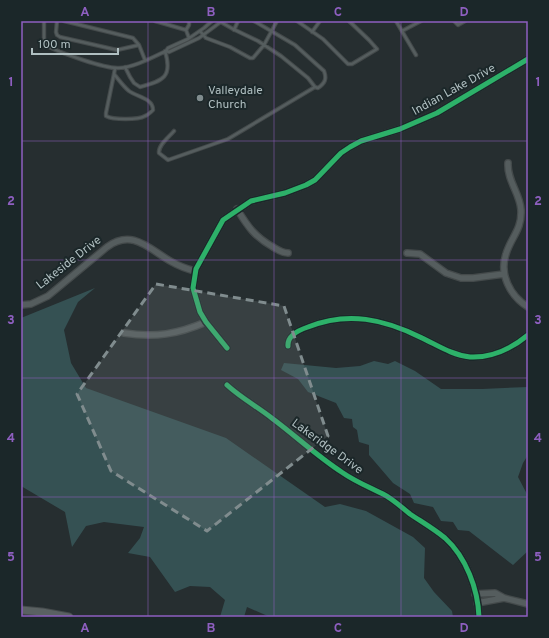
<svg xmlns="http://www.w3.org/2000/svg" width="549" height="638" viewBox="0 0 549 638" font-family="Overpass,sans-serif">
<rect width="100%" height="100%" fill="#262e30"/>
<path fill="#355153" d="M95,288L78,302L64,330L71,363L86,388L226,438L325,507L340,504L366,511L413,537L425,548L424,578L434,592L452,611L453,617H270L247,607L244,617H220L225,600L210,587L190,586L175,592L150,557L128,553L140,538L144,527L104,522L86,526L72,547L65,512L21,486V318Z
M374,361L388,364L395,361L415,371L441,389H482L528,387V455L523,463L518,477L528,496V551L513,565L469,531L458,530L453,522L441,521L433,507L414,503L410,494L393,483L369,455V445L359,442L357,430L353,427L352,419L344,418L336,403L308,392L298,379L281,370L284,363L336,368L360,366Z"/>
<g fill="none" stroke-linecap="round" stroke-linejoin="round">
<g stroke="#444a4b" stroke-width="4.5">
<path id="lane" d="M44,21V38L47,46C61,53 105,69 119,68C135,67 151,58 166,51
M57,21L56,32L57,35L60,37L117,50L139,45
M64,21L133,38L139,45L145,60
M155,21L186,30
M212,21L204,28L188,39L168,48L166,51L169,52L199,38L222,21
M219,21L233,29L258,41L281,56L308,78L315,87L318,88C325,83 327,79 324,71L295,45L254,21
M297,21L323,39L348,64H352L377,49L369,40L349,21
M396,21L416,55
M454,21L458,25L465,21
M234,30L238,21
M200,31L206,38L230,47L250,58H253L264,45L277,21
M402,31L421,21
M312,32L320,21
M189,38L186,30L189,25V21
M125,67L130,77L134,83L140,87C163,81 173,77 165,51
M114,74C119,80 123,86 129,91C137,97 153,98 153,110C151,112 148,115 145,116C138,120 113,120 106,116V113L114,74L115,68
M174,131C169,137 158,145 159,153L168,160L228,139L315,87"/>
</g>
<g stroke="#444a4b" stroke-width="8">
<path id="street" d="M508,163C507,181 520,193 521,210C522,230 511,237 506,254C499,274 510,296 528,307
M237,209C248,227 255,237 273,247C278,250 282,253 288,253
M407,253L420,254L446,273L461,278H473L504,274
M21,305L31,304L48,296L107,247C133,228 150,250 172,262C179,266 187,269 195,271
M124,333C155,338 178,334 206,322
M288,346C287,335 299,330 308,327C348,311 384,319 422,338C437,345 452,355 470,357C492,358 511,349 528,335
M227,348L206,322L200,312L193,288L196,269L223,220L251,201L285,193L306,185L315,180L341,153L350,147L361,141L400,129L437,113L528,59
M227,385C241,398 258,407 273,419C297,437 318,457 343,473C356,482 369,487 383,494C393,499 401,507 410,514C422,522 434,529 445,538C466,557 478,589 479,617
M475,594L495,593L504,598L528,604
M477,603L504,598"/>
</g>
<g stroke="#444a4b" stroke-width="9">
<path id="secondary" d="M21,610L42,612L69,617"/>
</g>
<use href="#lane" stroke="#555d5e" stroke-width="2.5"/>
<use href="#street" stroke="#555d5e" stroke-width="5.5"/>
<use href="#secondary" stroke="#5a6162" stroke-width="7"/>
<g stroke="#1b2729" stroke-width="8">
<path id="cycleway" d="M288,346C287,335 299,330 308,327C348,311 384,319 422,338C437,345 452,355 470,357C492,358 511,349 528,335
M227,348L206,322L200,312L193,288L196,269L223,220L251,201L285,193L306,185L315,180L341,153L350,147L361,141L400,129L437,113L528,59
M227,385C241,398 258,407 273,419C297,437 318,457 343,473C356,482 369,487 383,494C393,499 401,507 410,514C422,522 434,529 445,538C466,557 478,589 479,617"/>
</g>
<use href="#cycleway" stroke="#2db169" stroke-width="5"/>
</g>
<path fill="#808c8e" fill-opacity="0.2" stroke="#808c8e" stroke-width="3" stroke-dasharray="8 5" stroke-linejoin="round" d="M156,284L284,306L328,436L207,531L111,471L77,394Z"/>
<path fill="none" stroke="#8e5fc0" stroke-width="1" stroke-opacity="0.55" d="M148,21V617M274,21V617M401,21V617M21,141H528M21,260H528M21,378H528M21,497H528"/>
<circle fill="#808c8e" stroke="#1b2729" stroke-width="1.5" cx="200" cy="98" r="4"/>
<g text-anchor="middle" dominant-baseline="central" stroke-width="4" stroke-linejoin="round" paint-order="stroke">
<g font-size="12" fill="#b0bfc1" stroke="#1b2729">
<text transform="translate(454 90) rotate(-29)">Indian Lake Drive</text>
<text transform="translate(69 263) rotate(-38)">Lakeside Drive</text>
<text transform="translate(327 447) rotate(36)">Lakeridge Drive</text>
</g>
<g font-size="12" fill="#b0bfc1" stroke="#1b2729" text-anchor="start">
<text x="208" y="91">Valleydale<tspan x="208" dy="14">Church</tspan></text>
</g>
</g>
<rect width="549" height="638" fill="none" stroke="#1b2729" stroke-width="44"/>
<path d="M32 48v6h86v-6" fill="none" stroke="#b0bfc1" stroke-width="2"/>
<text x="38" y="48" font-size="12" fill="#b0bfc1" stroke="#1b2729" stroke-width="3" paint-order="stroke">100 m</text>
<rect x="22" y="22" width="505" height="594" fill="none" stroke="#8e5fc0" stroke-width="1.5"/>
<g font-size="13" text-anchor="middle" font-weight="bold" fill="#8e5fc0">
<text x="85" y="16">A</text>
<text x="211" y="16">B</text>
<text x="338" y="16">C</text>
<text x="464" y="16">D</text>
<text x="11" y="86">1</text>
<text x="538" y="86">1</text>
<text x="11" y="205">2</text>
<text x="538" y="205">2</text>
<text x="11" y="324">3</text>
<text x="538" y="324">3</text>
<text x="11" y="442">4</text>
<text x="538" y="442">4</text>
<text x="11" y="561">5</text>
<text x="538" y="561">5</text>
<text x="85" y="632">A</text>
<text x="211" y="632">B</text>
<text x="338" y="632">C</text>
<text x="464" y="632">D</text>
</g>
</svg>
